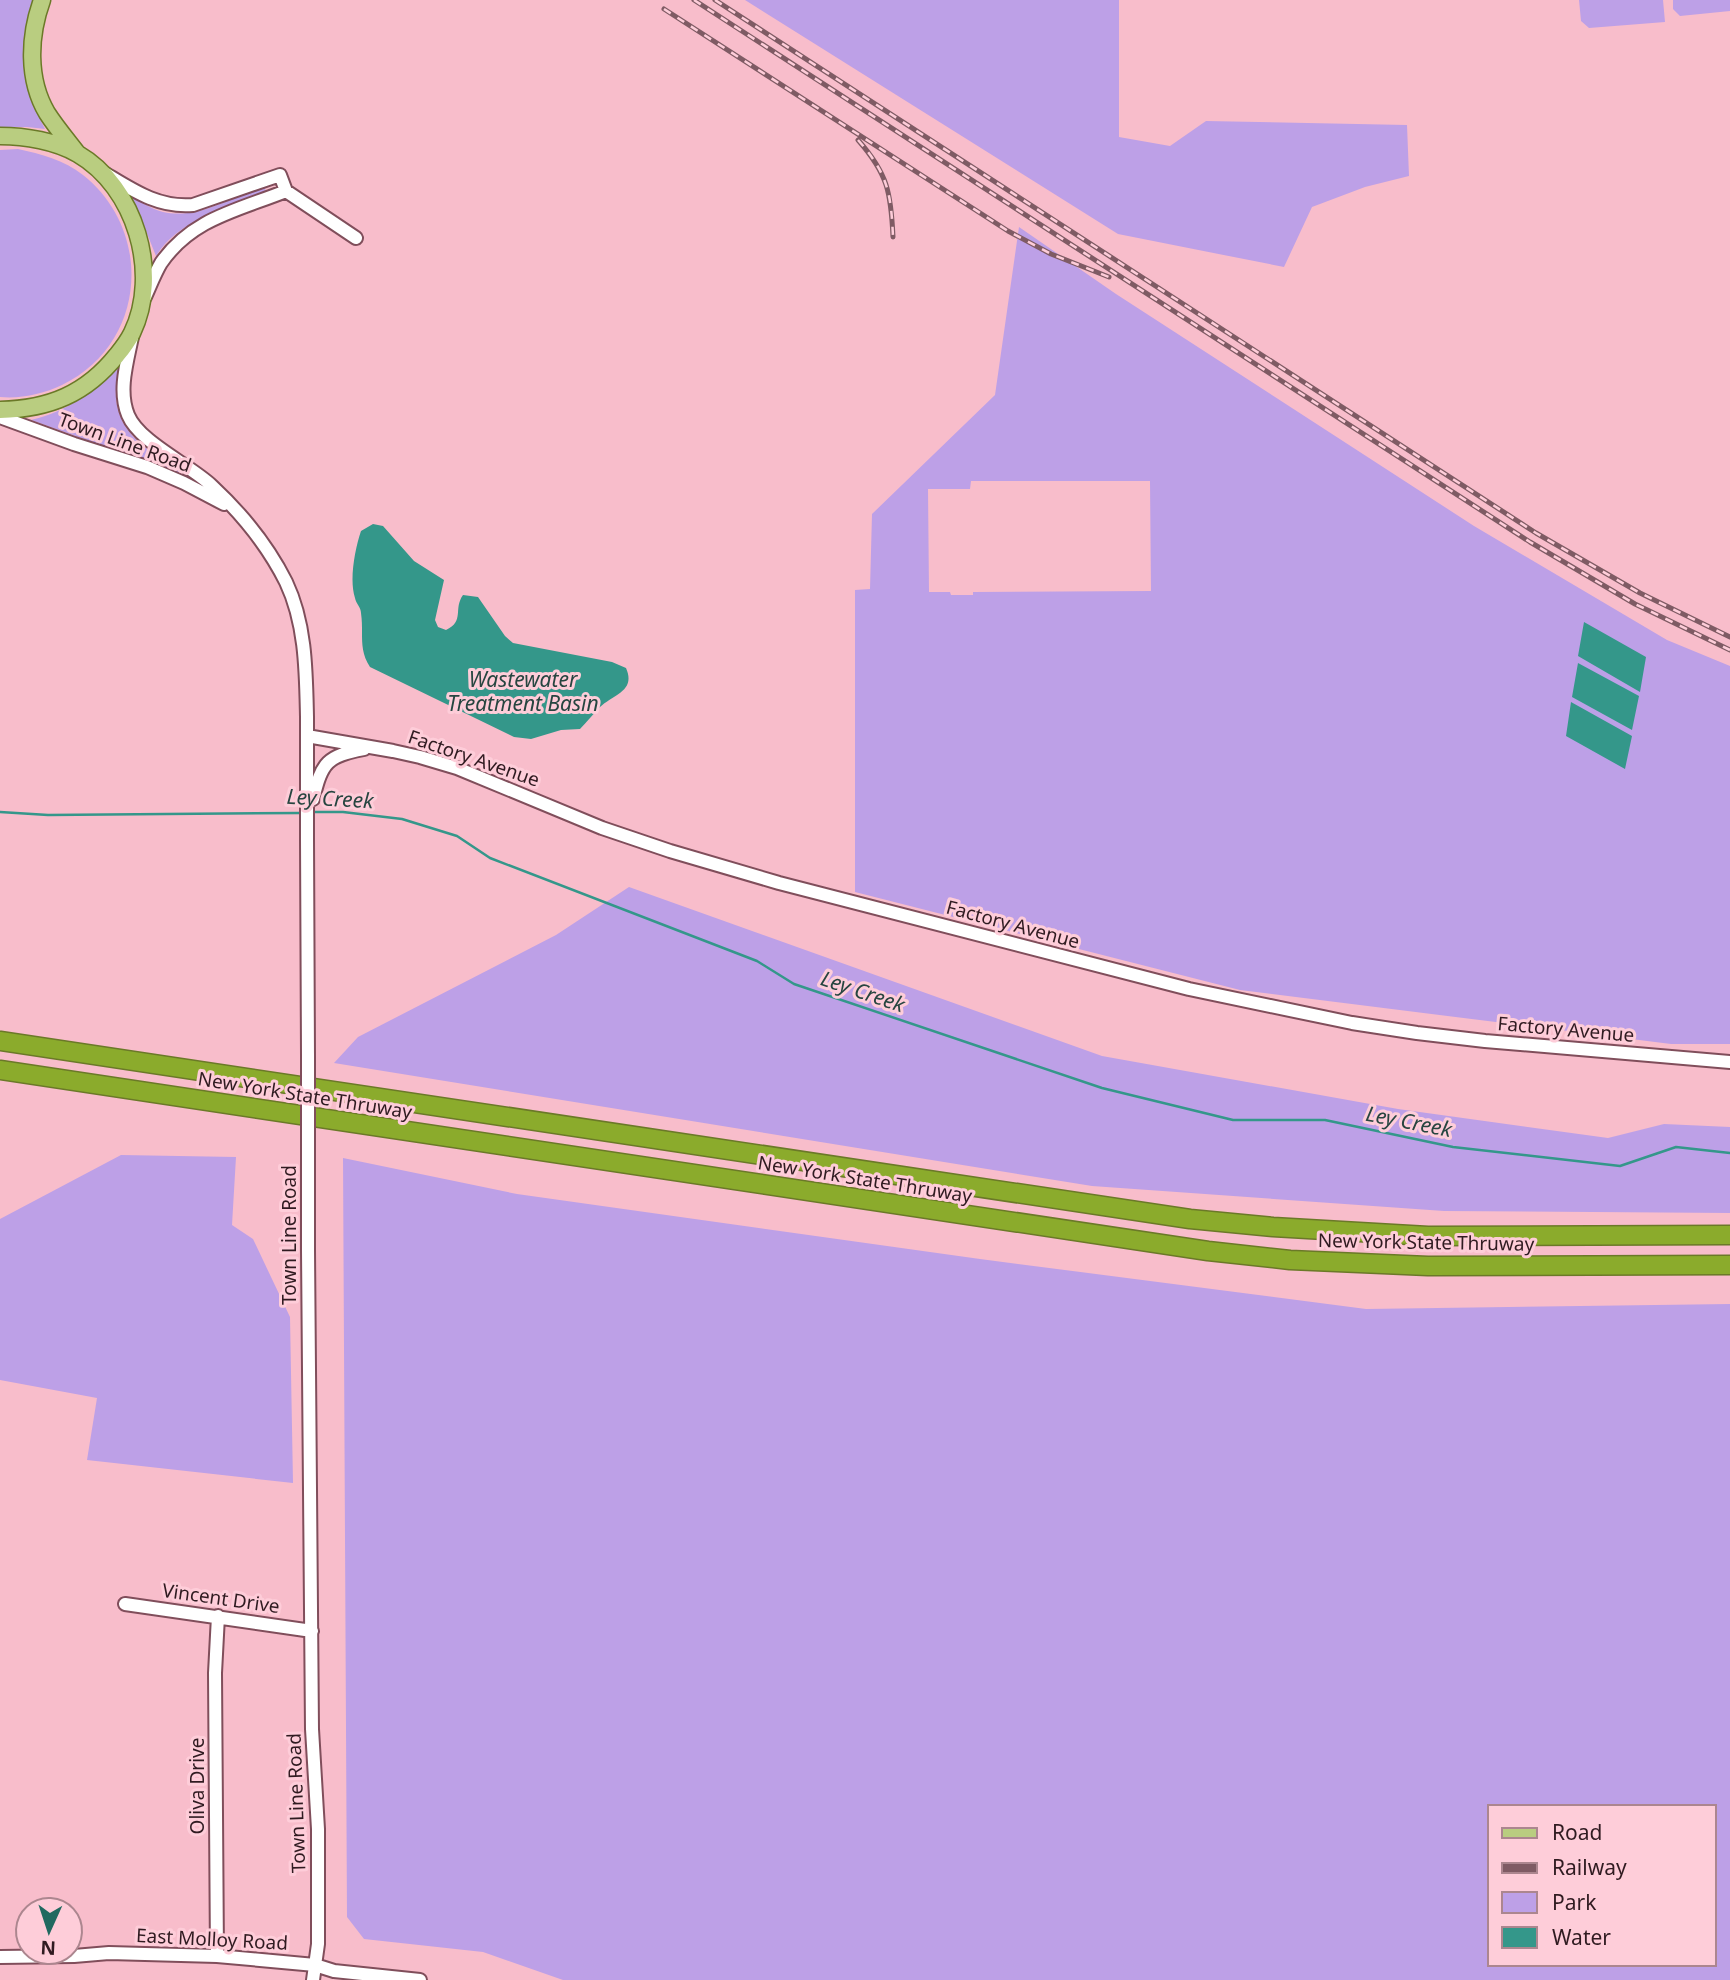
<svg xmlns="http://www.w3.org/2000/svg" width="1730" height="1980" viewBox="0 0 1730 1980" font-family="'Noto Sans',sans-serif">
<rect width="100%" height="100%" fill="#f8bdcb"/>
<path fill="#bda0e7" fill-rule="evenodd" d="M0,0H35C19,51 20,81 45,129L27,127H0Z
M745,0H1119V137L1170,146L1206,121L1407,125L1409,176L1365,187L1312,207L1284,267L1118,234Z
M1579,0H1663L1665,22L1589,28L1581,21Z
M1673,0H1730V11L1680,16L1673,9Z
M18,149C41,154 64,160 83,175C154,231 147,344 62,385C43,394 21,399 0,397V150Z
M265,188L266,193C227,210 180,218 156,256L140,216L128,194C139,200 150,209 163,212C199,220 231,196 265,188Z
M1019,227L1116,294L1474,526L1667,640L1730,666V1044H1671L1240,990L855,892V590L870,589L872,514L995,395ZM971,481H1150L1151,591L973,592V595H951L950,592H929L928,489H970Z
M118,364C119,375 115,386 116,397C118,435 151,452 179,470V473L31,420C68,411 94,392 118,364Z
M629,887L1102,1056L1398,1109L1608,1138L1664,1124L1730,1127V1213L1444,1211L1092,1186L334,1063L358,1037L556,935Z
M121,1155L236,1157L232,1225L253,1239L290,1317L293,1483L87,1460L97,1398L0,1380V1219Z
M343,1158L517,1194L980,1259L1366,1309L1730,1304V1980H563L483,1952L364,1939L347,1917ZM1490,1807H1714V1964H1490Z"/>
<path fill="#34978a" d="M373,524L383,526L414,561L444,580L435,620L438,627L446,630C465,621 453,609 463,595L478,597L505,636L513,643L612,662L626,668C636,691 614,694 600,707C593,714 587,722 580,729L561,730L531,739L514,737L370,667C358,649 364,634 361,613C361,607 356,604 355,598C349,580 355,549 361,531Z
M1584,622L1646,657L1640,692L1578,656Z
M1578,663L1639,696L1632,730L1572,697Z
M1571,702L1632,736L1625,769L1566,736Z"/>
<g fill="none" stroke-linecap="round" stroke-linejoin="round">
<path stroke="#34978a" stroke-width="2.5" d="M0,812L48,815L301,813
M311,812H343L402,819L457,836L490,858L757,961L794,984L1102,1088L1233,1120H1325L1453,1147L1620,1166L1676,1147L1730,1153"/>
<g stroke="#804e5b" stroke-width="16">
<path id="minor" d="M106,174C134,191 159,208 193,205L280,175L286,191L356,238
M145,297C150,286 155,273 161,263C192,218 239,210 286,191
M132,337C127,362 118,391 128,415C139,442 190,465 212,486C241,513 268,546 286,582C306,624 306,672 307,717C307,758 307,798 307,839C307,911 307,983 308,1056
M0,417L74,444L147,467L184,483L224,504
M307,736L393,751L420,757L457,768L602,828L670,851L779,883L1189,989L1352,1023L1417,1033L1485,1041L1730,1062
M313,799C322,762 327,756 364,749
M308,1152V1250L312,1729L318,1829V1944L313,1980
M125,1604L312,1631
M217,1956L215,1673L218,1616
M0,1957L74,1956L109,1953L217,1956L315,1965L334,1971L420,1980"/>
</g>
<g stroke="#6b7928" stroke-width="19">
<path id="major" d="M42,0C29,36 27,79 47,113C56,127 67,140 77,153
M0,136C25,136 56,141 78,154C135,187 161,273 132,333C128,341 122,349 117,355C86,394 49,409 0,410"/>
</g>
<g stroke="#6b7928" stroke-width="21">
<path id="highway" d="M0,1041L1190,1219L1273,1227L1428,1236L1730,1235
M0,1070L1208,1251L1290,1260L1428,1266L1730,1265"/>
</g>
<use href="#minor" stroke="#fff" stroke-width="12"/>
<use href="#major" stroke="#b9cd80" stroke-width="16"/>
<use href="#highway" stroke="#8bab2c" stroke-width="18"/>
<g stroke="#7f5b64" stroke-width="5">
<path id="rail" d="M694,0L1530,542L1635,604L1730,650
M715,0L1536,533L1640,593L1730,637
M664,9L1008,231L1051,254L1109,277
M858,140C888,174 891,193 893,237"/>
</g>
<use href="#rail" stroke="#fecdd9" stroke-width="2.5" stroke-dasharray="8" stroke-linecap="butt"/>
<g stroke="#804e5b" stroke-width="16" stroke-linecap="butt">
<path id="minor-bridge" d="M308,1056V1152"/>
</g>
<use href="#minor-bridge" stroke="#fff" stroke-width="12"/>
</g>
<g text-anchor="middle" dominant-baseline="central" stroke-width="6" stroke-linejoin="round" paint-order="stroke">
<g font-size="19" fill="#301b21" stroke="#fecdd9">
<text transform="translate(125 442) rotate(20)">Town Line Road</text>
<text transform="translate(474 758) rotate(19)">Factory Avenue</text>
<text transform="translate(1013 924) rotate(15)">Factory Avenue</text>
<text transform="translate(1566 1029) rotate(5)">Factory Avenue</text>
<text transform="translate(305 1095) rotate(9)">New York State Thruway</text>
<text transform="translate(865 1179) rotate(9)">New York State Thruway</text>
<text transform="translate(289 1235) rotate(-90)">Town Line Road</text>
<text transform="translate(1426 1242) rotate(1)">New York State Thruway</text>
<text transform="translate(221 1598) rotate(8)">Vincent Drive</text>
<text transform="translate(197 1786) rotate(-90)">Oliva Drive</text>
<text transform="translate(296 1803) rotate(-92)">Town Line Road</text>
<text transform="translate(212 1939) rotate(3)">East Molloy Road</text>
</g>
<g font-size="21" font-style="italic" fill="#274540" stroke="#fecdd9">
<text x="523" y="679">Wastewater<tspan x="523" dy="24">Treatment Basin</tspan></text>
<text transform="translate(330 798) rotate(3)">Ley Creek</text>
<text transform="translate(863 991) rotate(19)">Ley Creek</text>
<text transform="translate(1409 1121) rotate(11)">Ley Creek</text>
</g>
</g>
<rect x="1488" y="1805" width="228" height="161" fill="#fecdd9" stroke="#ac868f" stroke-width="2"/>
<rect x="1502" y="1828" width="35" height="10" fill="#b9cd80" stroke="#ac868f" stroke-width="2"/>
<text x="1552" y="1840" font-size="21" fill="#301b21">Road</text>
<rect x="1502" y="1863" width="35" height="10" fill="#7f5b64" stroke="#ac868f" stroke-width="2"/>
<text x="1552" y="1875" font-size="21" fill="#301b21">Railway</text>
<rect x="1502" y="1892" width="35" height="21" fill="#bda0e7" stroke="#ac868f" stroke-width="2"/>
<text x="1552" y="1910" font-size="21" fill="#301b21">Park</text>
<rect x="1502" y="1927" width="35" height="21" fill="#34978a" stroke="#ac868f" stroke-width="2"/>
<text x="1552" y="1945" font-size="21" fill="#301b21">Water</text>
<g transform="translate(49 1931) rotate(183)"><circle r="33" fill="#fecdd9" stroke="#ac868f" stroke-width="2"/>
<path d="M0-5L12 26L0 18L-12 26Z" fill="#216960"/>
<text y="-10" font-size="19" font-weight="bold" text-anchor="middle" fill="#301b21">N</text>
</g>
</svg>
